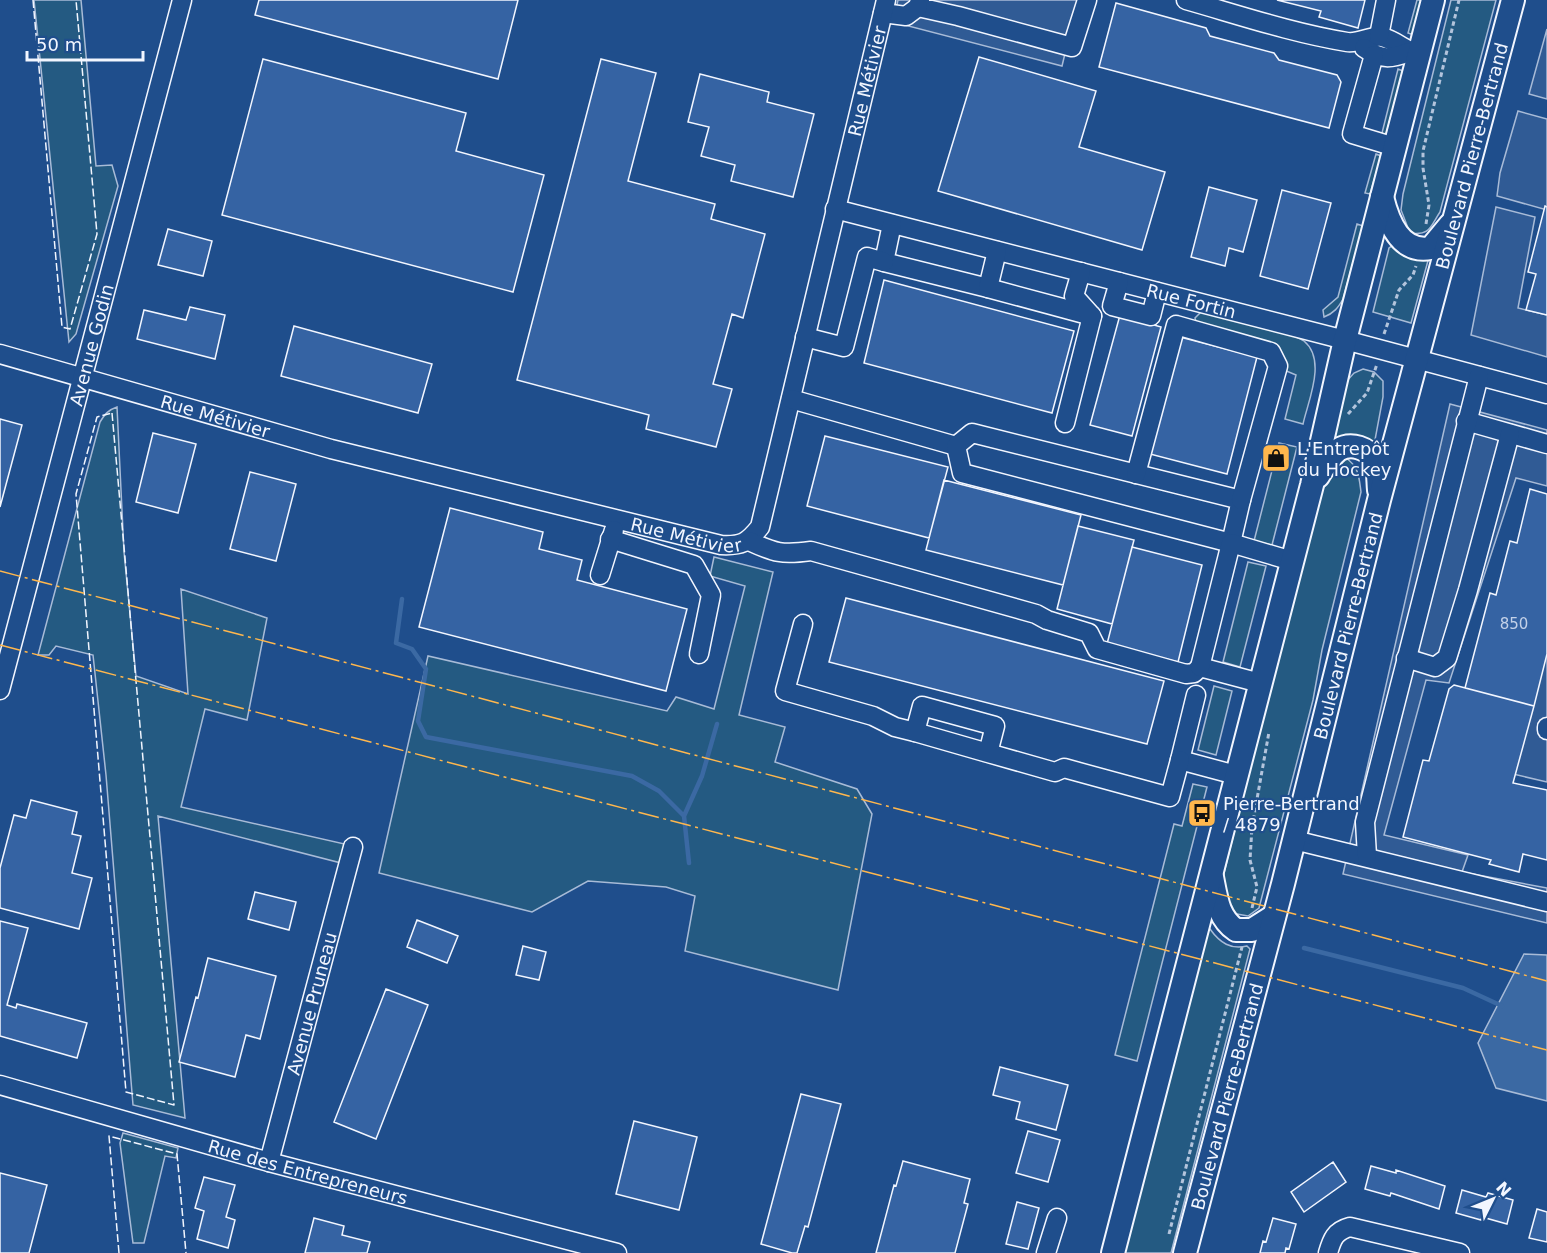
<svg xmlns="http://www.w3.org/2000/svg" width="1547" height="1253" viewBox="0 0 1547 1253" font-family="'DejaVu Sans',sans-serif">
<rect width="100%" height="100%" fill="#1f4e8c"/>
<path fill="#245a82" stroke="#a8bbd7" stroke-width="1.5" d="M34,0H81L96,166L112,165L118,186L76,334L69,342Z
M1417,0H1424L1414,35L1408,33Z
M1451,0H1496L1440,212C1430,227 1430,236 1410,233L1401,210L1403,194Z
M1398,69L1403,71L1385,138L1381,137Z
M1376,154L1381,156L1370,194L1365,193Z
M1357,224L1363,226L1343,299C1338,308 1334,313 1324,317L1323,310L1338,297Z
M1392,246L1401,252L1429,257L1411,323L1373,312L1389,248Z
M1201,312L1292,335C1296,337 1301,339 1304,341C1327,360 1308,401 1303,424L1285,419L1296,375L1284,370V359L1197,325L1195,318Z
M1363,369L1374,372L1383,381V397L1372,456L1331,441L1345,383L1354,373Z
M117,407L124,552L136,676L188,694L181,589L267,618L247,720L205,709L181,807L349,845L345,864L158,816L185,1118L133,1105L106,775L93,655L56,646L49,655H38L100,422C105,414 108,410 117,407Z
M1279,443L1297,447L1272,545L1254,541Z
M1346,458C1359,467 1359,477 1361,492L1322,650L1313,700L1259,908L1248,916L1237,914L1225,906L1219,893L1235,829L1236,803L1329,466Z
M714,557L773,572L739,715L785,727L775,762L857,789L872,814L838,990L685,951L695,896L666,887L588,881L532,912L379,873L428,656L667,711L676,697L714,709L745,586L710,576Z
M1248,562L1266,566L1240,667L1223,662Z
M1214,686L1232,691L1216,755L1198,750Z
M1193,784L1207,787L1137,1061L1115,1055L1174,824L1182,826Z
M1210,929C1220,943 1231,950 1247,946L1250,949L1171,1253H1121L1206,930Z
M123,1133L178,1148L176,1158L165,1156L144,1243H133L120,1143Z"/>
<path fill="#305b95" stroke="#a8bbd7" stroke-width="1.5" d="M898,0H1078L1062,66L893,22Z
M1547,29V99L1529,94Z
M1518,111L1547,119V210L1497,196L1500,173Z
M1496,207L1535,217L1518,308L1547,315V357L1471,335Z
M1450,404L1547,430V486L1516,478L1449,683L1426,680L1384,835L1468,855L1462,872L1547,888V923L1343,874Z
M1547,604V782L1500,771Z"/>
<path fill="#3b69a3" stroke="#a8bbd7" stroke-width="1.5" d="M1524,954L1547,955V1101L1496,1088L1478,1043Z"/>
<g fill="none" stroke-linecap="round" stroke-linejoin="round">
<path stroke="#3b69a3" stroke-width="4.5" d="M402,599L396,643L412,649L426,669L418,721L426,737L632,776L659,791L684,816L689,863
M684,816L702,776L717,724
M1304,948L1463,988L1502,1006"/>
</g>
<path fill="#3563a3" stroke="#f2f6ff" stroke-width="1.5" d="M259,0H518L498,79L255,15Z
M1277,0H1365L1358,28L1319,17L1321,11Z
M1116,3L1206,28L1210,36L1274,53L1279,60L1337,75L1341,82L1329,128L1099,67Z
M979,57L1096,91L1079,147L1165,172L1142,250L938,191Z
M263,59L466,113L456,151L544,175L513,292L222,215Z
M601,59L656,73L628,181L715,204L711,219L765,234L743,318L732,314L713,384L732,389L716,447L646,429L649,415L517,380Z
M700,74L769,92L767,102L814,114L793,197L731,181L735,165L701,156L709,127L688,122Z
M1209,187L1257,200L1243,252L1229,248L1225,266L1191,257Z
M1282,190L1331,203L1308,289L1260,276Z
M1545,206L1547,207V315L1526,310L1536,274L1528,272Z
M168,229L212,241L203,276L158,265Z
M884,280L1074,331L1052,413L864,363Z
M190,307L225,315L215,359L137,339L144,310L186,320Z
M1120,315L1161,327L1132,436L1090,425Z
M294,326L432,364L418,413L281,376Z
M1180,337L1257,357L1227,474L1150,454Z
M0,419L22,425L0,507Z
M153,433L196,444L178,513L136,502Z
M825,436L948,467L929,538L807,506Z
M250,472L296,484L276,561L230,549Z
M944,480L1081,515L1063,585L926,550Z
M1530,489L1547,494V654L1534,706L1465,688L1490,593L1496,595L1510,541L1517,543Z
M450,508L543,532L539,549L582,560L577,580L687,609L666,691L419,627Z
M1078,526L1134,540L1112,624L1057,609Z
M1132,547L1202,565L1178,662L1107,644Z
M846,598L1164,681L1147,744L829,662Z
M1454,685L1534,706L1513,783L1547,790V860L1523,854L1519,872L1489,864L1491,860L1403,837L1423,760L1429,761L1449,689Z
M31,800L77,812L72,834L81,836L72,873L92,878L79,929L0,908V868L14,815L26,818Z
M255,892L296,902L289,930L248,919Z
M417,920L458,936L447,963L407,947Z
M0,921L28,928L7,1005L16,1008L17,1004L87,1023L77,1058L0,1036Z
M523,946L546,952L539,980L516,975Z
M208,958L276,976L260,1039L246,1035L235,1077L179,1062L196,997L198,998Z
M386,989L428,1005L376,1139L334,1122Z
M1000,1067L1068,1085L1056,1130L1016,1119L1020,1102L993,1095Z
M801,1094L841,1104L808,1227L805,1226L797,1253H792L761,1244Z
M634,1121L697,1137L679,1210L616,1194Z
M1028,1131L1060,1140L1048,1182L1016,1173Z
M903,1161L970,1179L964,1203L968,1204L955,1253H876L894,1185L896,1186Z
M1333,1162L1346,1182L1304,1212L1291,1192Z
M1371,1166L1396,1173V1170L1445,1186L1439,1209L1391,1193L1390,1196L1365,1189Z
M0,1173L47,1185L29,1253H0Z
M204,1177L235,1185L226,1217L235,1220L228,1248L197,1239L204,1211L195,1208Z
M1462,1190L1486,1197L1488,1193L1513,1200L1507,1224L1482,1217L1481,1220L1456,1213Z
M1017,1202L1039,1208L1028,1249L1006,1244Z
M1537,1209L1547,1212V1242L1529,1238Z
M314,1218L344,1226L342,1235L370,1242L367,1253H305Z
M1273,1218L1296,1224L1289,1249L1286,1248L1285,1253H1260L1263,1241L1266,1242Z"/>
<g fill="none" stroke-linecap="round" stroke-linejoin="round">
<g stroke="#f2f6ff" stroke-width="21">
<g id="minor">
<path d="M920,0L918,7L958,16L1072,47L1087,0"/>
<path d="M1186,0C1239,15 1292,33 1347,42C1359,44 1371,35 1382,37C1397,41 1405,51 1419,54"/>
<path d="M883,13L906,16L918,7"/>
<path d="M1379,36L1386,0"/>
<path d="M1364,48C1381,60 1391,59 1409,52"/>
<path d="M1374,55L1352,134L1395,147"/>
<path id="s1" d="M835,209L1345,340L1547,394"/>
<path d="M892,224L884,262L988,288"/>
<path d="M997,251L988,288L1092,316L1065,423"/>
<path d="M1081,272L1074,296L1092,316"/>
<path d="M1119,282L1112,306L1151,316L1157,292"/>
<path d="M805,337L844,347L867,257L884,262"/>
<path id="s2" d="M0,354L331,449L721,545C742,546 747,543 760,527L886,0"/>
<path d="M791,399L956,446"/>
<path d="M1466,421L1547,444"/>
<path d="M972,433L1241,500L1231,543L962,473L956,446Z"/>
<path d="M1136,474L1176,325L1271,352L1278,366L1241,500"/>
<path d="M610,539L694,565L711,595L699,654"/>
<path d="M749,541C775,553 782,555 811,551L1036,614L1047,620L1089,633L1097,649L1186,674L1194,673L1200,667L1260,683"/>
<path d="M600,575L614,530"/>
<path d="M803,624L785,691L873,716L895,727L915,732"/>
<path d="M1406,658L1435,667L1447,658L1468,590L1510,434"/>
<path d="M1200,667L1231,543L1292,561"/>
<path id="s3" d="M0,690L182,0"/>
<path d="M1196,695L1180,760L1236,775"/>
<path d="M1547,727V730"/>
<path d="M988,753L915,732L922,706L995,726L988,753L1055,772L1064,768L1170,797L1180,760"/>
<path d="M1294,840L1547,902"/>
<path d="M1367,856L1365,822L1479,376"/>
<path id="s4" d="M0,1085L269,1162L617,1253"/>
<path id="s5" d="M269,1162L353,847"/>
<path d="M1046,1253L1057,1218"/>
<path d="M1328,1253C1332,1239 1335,1231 1350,1227L1460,1253"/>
</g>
</g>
<g stroke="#f2f6ff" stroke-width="26">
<g id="major">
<path d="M1382,197C1388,221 1400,254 1431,248L1450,225"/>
<path d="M1318,476C1323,468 1330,456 1338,450C1351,442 1369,448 1375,461C1379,469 1378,481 1379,490"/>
<path d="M1212,877C1216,897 1218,918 1236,930H1252L1274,916"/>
<path d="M1113,1253L1312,485L1345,340L1433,0"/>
<path id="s6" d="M1185,1253L1283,884L1379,500L1513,0"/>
</g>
</g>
<path stroke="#b3c4dc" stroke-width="3" stroke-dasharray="4.5 3" stroke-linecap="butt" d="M1426,224L1429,205L1423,168V151L1459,0
M1384,334L1399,290L1413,275L1416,266
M1348,414L1367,393L1377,364
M1252,908L1257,887L1250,860L1252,827L1269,732
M1169,1234L1242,947"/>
<use href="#minor" stroke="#1f4e8c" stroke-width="18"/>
<use href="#major" stroke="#1f4e8c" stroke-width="22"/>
<path stroke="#f2f6ff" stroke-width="1.5" stroke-dasharray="8 3" stroke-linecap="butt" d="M33,0L62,327L70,329L97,234L76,0
M112,413L174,1105L126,1092L76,494L97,417Z
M119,1253L109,1136L177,1154L186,1253"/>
<path stroke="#ffb74d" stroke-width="1.5" stroke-dasharray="21 4.5 3 4.5" stroke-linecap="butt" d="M0,571L1547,981
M0,645L1547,1050"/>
</g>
<defs>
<g id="shop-square" transform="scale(1.5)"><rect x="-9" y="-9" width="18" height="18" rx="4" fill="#ffb74d" stroke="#1f4e8c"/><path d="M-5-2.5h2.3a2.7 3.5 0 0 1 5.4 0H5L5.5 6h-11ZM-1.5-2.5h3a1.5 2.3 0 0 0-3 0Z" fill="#111"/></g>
<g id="bus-square" transform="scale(1.5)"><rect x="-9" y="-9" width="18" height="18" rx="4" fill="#ffb74d" stroke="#1f4e8c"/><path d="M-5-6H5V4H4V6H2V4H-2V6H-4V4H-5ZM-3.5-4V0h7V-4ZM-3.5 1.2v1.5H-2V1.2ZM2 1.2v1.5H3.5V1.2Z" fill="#111"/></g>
</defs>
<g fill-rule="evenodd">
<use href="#shop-square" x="1276" y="458"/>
<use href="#bus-square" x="1202" y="813"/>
</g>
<g text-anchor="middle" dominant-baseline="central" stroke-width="4.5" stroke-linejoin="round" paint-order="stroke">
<g font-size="15" fill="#c3d1e8">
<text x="1514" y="624">850</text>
</g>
<g font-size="18" fill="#f2f6ff" stroke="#1f4e8c">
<text stroke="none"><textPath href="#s2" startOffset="1250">Rue Métivier</textPath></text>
<text stroke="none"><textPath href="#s6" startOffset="1134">Boulevard Pierre-Bertrand</textPath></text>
<text stroke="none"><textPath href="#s1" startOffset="368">Rue Fortin</textPath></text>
<text stroke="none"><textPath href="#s3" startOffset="357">Avenue Godin</textPath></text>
<text stroke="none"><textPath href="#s2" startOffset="224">Rue Métivier</textPath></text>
<text stroke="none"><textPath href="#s2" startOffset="710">Rue Métivier</textPath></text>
<text stroke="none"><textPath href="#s6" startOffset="648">Boulevard Pierre-Bertrand</textPath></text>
<text stroke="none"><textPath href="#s5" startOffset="164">Avenue Pruneau</textPath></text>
<text stroke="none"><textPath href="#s6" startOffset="162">Boulevard Pierre-Bertrand</textPath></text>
<text stroke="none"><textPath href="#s4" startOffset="320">Rue des Entrepreneurs</textPath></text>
</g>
<g font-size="18" fill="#f2f6ff" stroke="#1f4e8c" text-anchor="start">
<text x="1297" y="448">L'Entrepôt<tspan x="1297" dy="21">du Hockey</tspan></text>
<text x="1223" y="803">Pierre-Bertrand<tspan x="1223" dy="21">/ 4879</tspan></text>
</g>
</g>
<g transform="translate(1493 1199) rotate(47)" stroke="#1f4e8c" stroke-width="4.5" paint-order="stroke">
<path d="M0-4.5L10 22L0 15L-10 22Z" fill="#f2f6ff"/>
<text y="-9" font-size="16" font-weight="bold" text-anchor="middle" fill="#f2f6ff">N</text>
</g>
<path d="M27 51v9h116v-9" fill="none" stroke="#f2f6ff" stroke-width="3"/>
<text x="36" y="51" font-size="18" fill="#f2f6ff" stroke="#1f4e8c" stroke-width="4.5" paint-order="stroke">50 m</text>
</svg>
